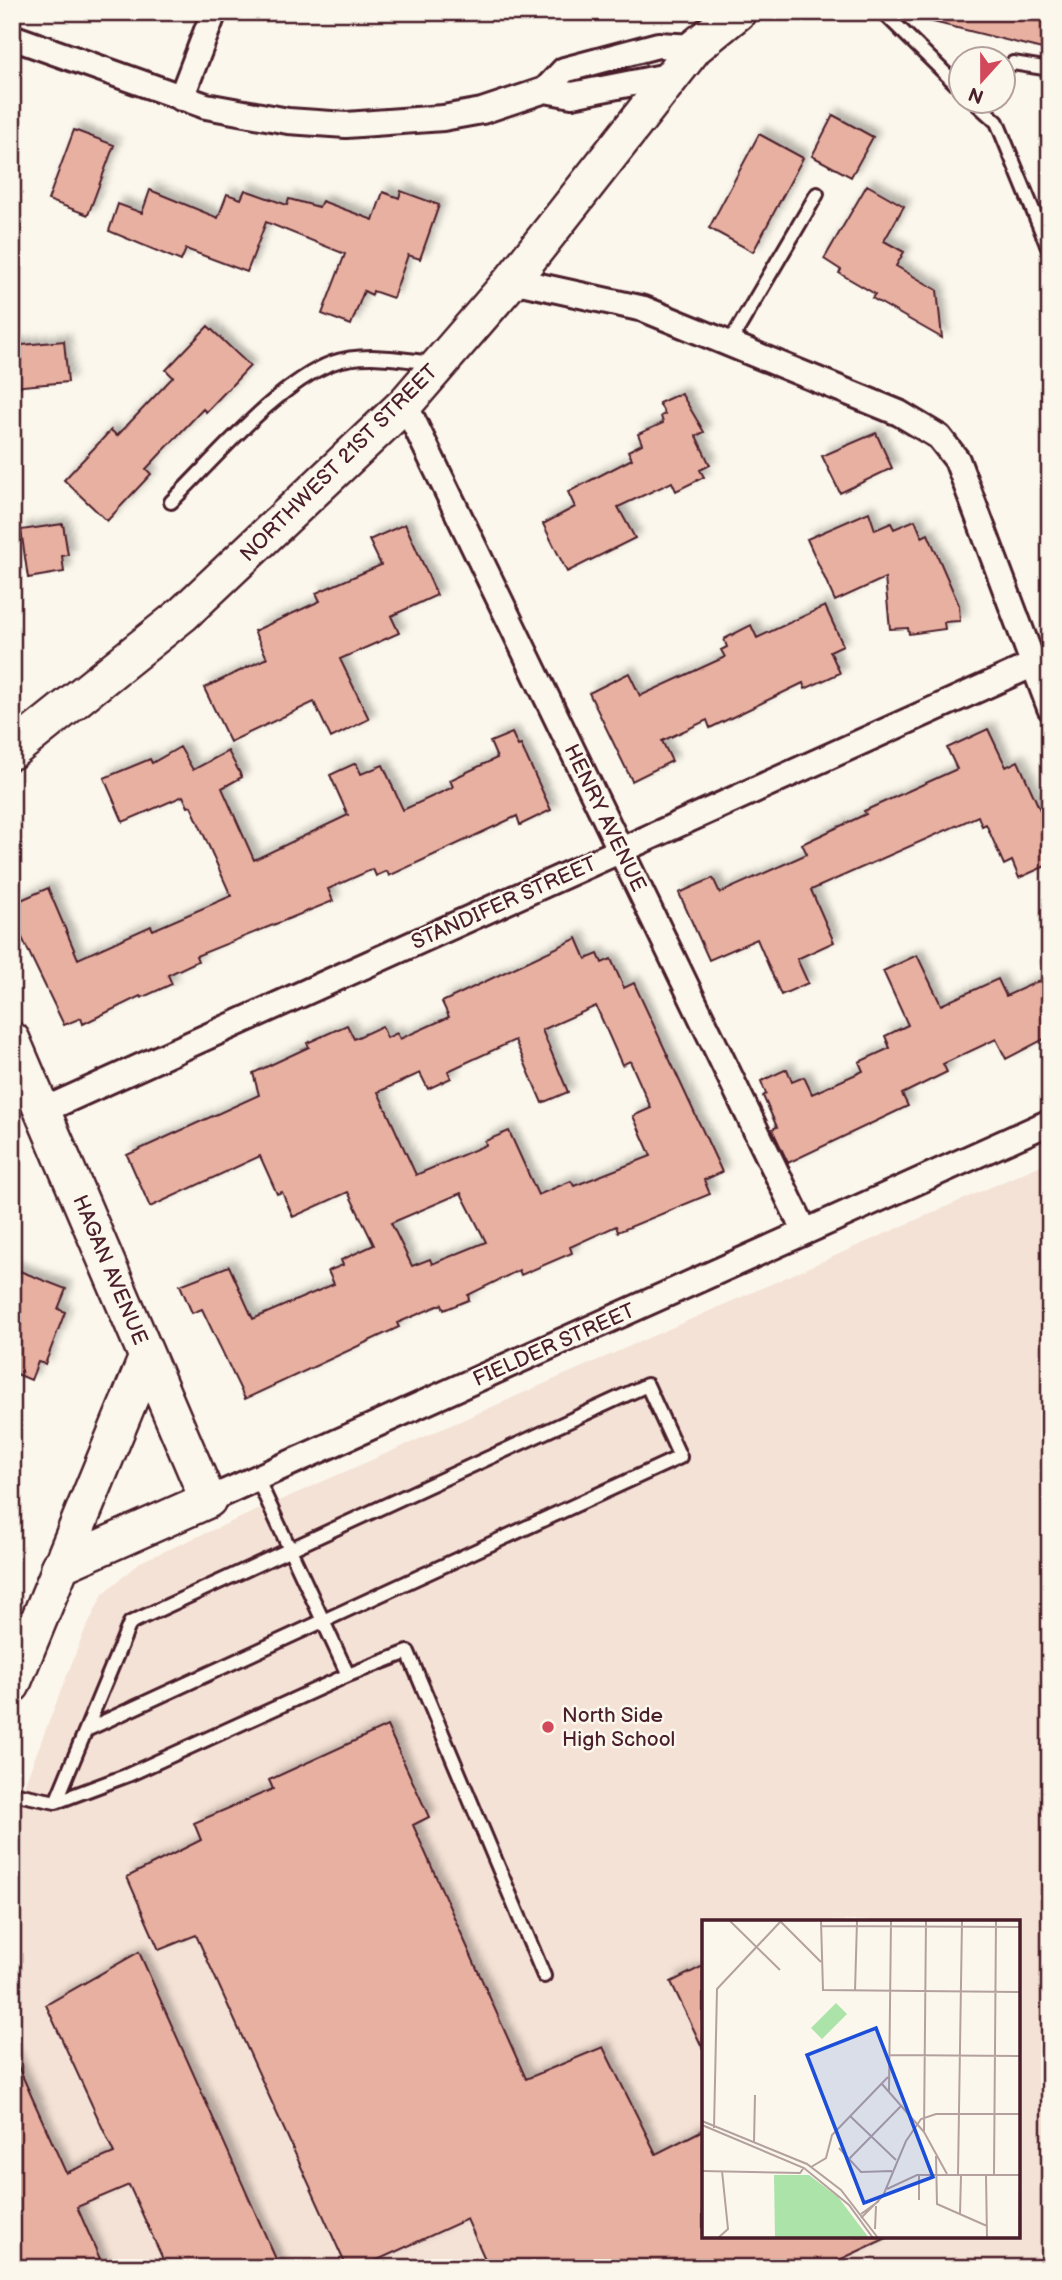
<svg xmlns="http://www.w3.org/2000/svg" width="1062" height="2280" viewBox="0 0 1062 2280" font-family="'Balsamiq Sans',sans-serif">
<defs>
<filter id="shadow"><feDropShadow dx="6" dy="-6" stdDeviation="3.5" flood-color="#0004"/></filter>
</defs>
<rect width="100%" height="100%" fill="#fbf7ec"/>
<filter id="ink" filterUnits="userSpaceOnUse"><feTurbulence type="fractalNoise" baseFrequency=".0143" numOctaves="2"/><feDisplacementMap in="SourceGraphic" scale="14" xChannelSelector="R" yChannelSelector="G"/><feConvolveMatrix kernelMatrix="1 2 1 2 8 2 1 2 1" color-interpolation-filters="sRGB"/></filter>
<g filter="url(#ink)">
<path fill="#f5e2d6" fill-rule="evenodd" d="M1050,1161V2268H12V1816L82,1637L103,1594L140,1562ZM703,1921H1018V2236H703Z"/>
<path fill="#e8b0a1" stroke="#4a1f2b" stroke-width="2" fill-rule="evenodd" filter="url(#shadow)" d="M930,12H1050V51L929,21Z
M833,115L873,137L851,177L812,156Z
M74,130L114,145L88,215L48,200Z
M759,134L803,158L753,252L709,228Z
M867,185L904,206L884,241L904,252L896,266L937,290L942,338L872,298L875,294L839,273L841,270L824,259Z
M150,190L218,218L227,194L241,199L245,190L287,205L289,199L319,207L322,201L373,220L383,192L399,198L401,191L439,205L420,259L408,255L393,298L373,291L372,295L364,291L351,325L322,314L345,254L266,222L247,272L186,249L181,261L109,231L118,204L142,213Z
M208,326L250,366L206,412L203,409L146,469L151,474L107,521L64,480L111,430L117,436L173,377L166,370Z
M64,341L68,382L12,387V346Z
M681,393L704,432L696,436L710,465L700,470L704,477L676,491L672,482L618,507L635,538L567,572L543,524L575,507L568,492L632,459L628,451L642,444L638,434L663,423L661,416L665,414L659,403Z
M876,433L892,468L840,493L822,456Z
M869,512L875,530L891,523L894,529L915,520L922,537L928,534L959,605L960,621L944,622L945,629L909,634L908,628L890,629L885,578L835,601L807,539Z
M63,524L68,555L62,556L64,572L28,578L21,530Z
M405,524L437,595L391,616L399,633L340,659L369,719L331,738L314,702L230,742L204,688L267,658L254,631L320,601L316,593L381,565L369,540Z
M825,606L843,645L830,651L840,673L805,689L803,683L710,728L707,720L662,741L672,761L632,781L589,693L629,673L640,696L725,657L721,650L727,647L724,639L751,625L757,638Z
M988,729L1006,767L1018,761L1050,832V864L1019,878L1012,861L1004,865L986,824L982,826L978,816L811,890L834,942L797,959L808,983L781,995L757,939L709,960L679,893L713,878L720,893L807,854L802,844L866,814L864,811L957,769L947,748Z
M512,733L518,746L521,745L551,810L520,825L517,816L389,876L387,871L376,876L373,869L328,889L333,901L196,956L198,961L168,975L172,984L141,998L140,996L83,1024L81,1018L64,1025L12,917V904L48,888L78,959L151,926L153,930L231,896L191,806L188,807L183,796L123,822L104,778L150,759L152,763L180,747L193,770L228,751L242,777L222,788L254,860L348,815L330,775L356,763L361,774L383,765L403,810L453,787L450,780L497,758L490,742Z
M577,938L586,959L598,954L602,963L611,959L624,988L634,983L722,1172L704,1180L710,1194L618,1232L616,1226L570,1247L572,1253L521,1275L519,1270L468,1295L469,1300L444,1310L442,1304L397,1323L399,1327L245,1399L202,1309L192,1313L180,1285L229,1266L253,1319L334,1284L328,1271L343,1265L341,1260L374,1245L348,1192L293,1217L282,1192L277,1194L260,1156L150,1207L127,1155L259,1095L253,1073L309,1047L307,1043L347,1025L354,1039L382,1026L387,1038L397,1033L400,1039L449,1017L442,1002ZM596,1006L622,1065L630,1061L651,1108L633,1116L651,1156L574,1186L571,1181L538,1195L509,1131L485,1141L486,1145L416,1175L378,1092L420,1073L428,1089L451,1078L448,1071L515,1040L542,1103L568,1092L542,1030ZM461,1193L486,1242L432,1264L430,1259L412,1266L391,1223Z
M917,955L941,1005L998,979L1006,996L1050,976V1036L1006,1059L996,1039L943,1064L947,1072L902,1094L908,1106L788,1163L772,1129L777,1127L763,1096L766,1094L761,1081L787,1069L792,1082L804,1077L812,1094L863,1071L859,1062L890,1048L885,1036L908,1025L883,971Z
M12,1268L66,1289L58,1309L65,1312L45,1364L38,1362L31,1380L12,1372Z
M387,1726L429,1817L413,1825L526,2079L603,2047L656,2154L703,2130V2236H891L822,2268H489L467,2219L360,2268H347L196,1935L159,1950L127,1877L201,1840L194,1823L273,1789L269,1780Z
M139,1952L280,2268H167L129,2185L77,2207L104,2268H12V2053L66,2173L114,2153L46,2005Z
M703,1966V2049L671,1982Z"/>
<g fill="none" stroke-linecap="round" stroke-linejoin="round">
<g stroke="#4a1f2b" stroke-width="18">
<path id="lane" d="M883,12L960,88
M1002,70L1013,63L1050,69
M975,102L997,122L1050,252
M729,344L817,194
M171,502C213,461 278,383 332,363C363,352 401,359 432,363
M348,1675L408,1652L544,1976
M12,1793L56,1802L128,1775L348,1675L257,1478
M56,1802L130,1623L647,1385L680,1457L86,1730"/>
</g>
<g stroke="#4a1f2b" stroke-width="30">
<path id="street" d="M12,37L206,106L288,121L346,125L443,118L482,111L545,90L564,70L658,45L695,47
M545,90L572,95L673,75
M181,98L214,12
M512,280L644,309L899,413L939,437L957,460L1050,708
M405,404L805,1232
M42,1111L1034,664
M208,1500L1050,1122"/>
</g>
<g stroke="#4a1f2b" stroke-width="40">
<path id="secondary" d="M12,751L183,614L405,404L512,280L695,47L738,12
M12,1040L208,1500L59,1566
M12,1685L147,1357"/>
</g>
<use href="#lane" stroke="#fbf7ec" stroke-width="12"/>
<use href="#street" stroke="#fbf7ec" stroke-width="24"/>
<use href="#secondary" stroke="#fbf7ec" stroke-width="35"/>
</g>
</g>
<circle fill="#d1495b" stroke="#fbf7ec" stroke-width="2.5" cx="548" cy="1727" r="7"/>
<g text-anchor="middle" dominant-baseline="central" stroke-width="5" stroke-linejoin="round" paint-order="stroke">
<g font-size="21" fill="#4a1f2b" stroke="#fbf7ec">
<text transform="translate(339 463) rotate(-45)">NORTHWEST 21ST STREET</text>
<text transform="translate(605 818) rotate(64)">HENRY AVENUE</text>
<text transform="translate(504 903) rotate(-24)">STANDIFER STREET</text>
<text transform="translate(110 1270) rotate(67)">HAGAN AVENUE</text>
<text transform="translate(554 1345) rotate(-24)">FIELDER STREET</text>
</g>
<g font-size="21" fill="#4a1f2b" stroke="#fbf7ec" text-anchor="start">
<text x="562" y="1715">North Side<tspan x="562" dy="24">High School</tspan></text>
</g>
</g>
<g transform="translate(702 1920)">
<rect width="318" height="318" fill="#fbf7ec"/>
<path d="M134,83L145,94L120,119L109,108ZM72,255H107L136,277L167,318H73Z" fill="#abe3a8"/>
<path fill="none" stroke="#b4a19f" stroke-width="2" d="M28,1L78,50M78,1L119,42M119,1L121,70L319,72M224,1L222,212L245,254M119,6L319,7M153,71L155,1M188,135L319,136M180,164L222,212M187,172L189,1M148,196L194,240M0,201L105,244L139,270L176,318M0,205L102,248L147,285L171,318M12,208L15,69L79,1M52,222L53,175M137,228L159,252L190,251M234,236L235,284L285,306M147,239L200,185M109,247L124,238L130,215L186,157M0,251L98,253L101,249M256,254L260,1M217,255V280M284,255L285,318M292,255L294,1M185,269L215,255H319M159,294L177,281M258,294L259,255M159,298L181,276L204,221L219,199L234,194H319M173,309L174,286M16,318L26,309L20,251M317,318L318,255"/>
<path fill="#1d4ed8" fill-opacity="0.15" stroke="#1d4ed8" stroke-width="3.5" d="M174,108L231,257L162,283L105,135Z"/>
<rect width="318" height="318" fill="none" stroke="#4a1f2b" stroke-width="3.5"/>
</g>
<rect width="1062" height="2280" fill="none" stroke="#fbf7ec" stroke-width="42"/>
<rect x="21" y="21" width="1020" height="2238" fill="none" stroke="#4a1f2b" stroke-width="2.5" filter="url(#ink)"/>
<g transform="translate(982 80) rotate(201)"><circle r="33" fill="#fbf7ec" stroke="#b4a19f" stroke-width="2"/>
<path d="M0-5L12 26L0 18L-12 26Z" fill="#d1495b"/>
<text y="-10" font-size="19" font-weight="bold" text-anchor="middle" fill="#4a1f2b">N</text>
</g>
</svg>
